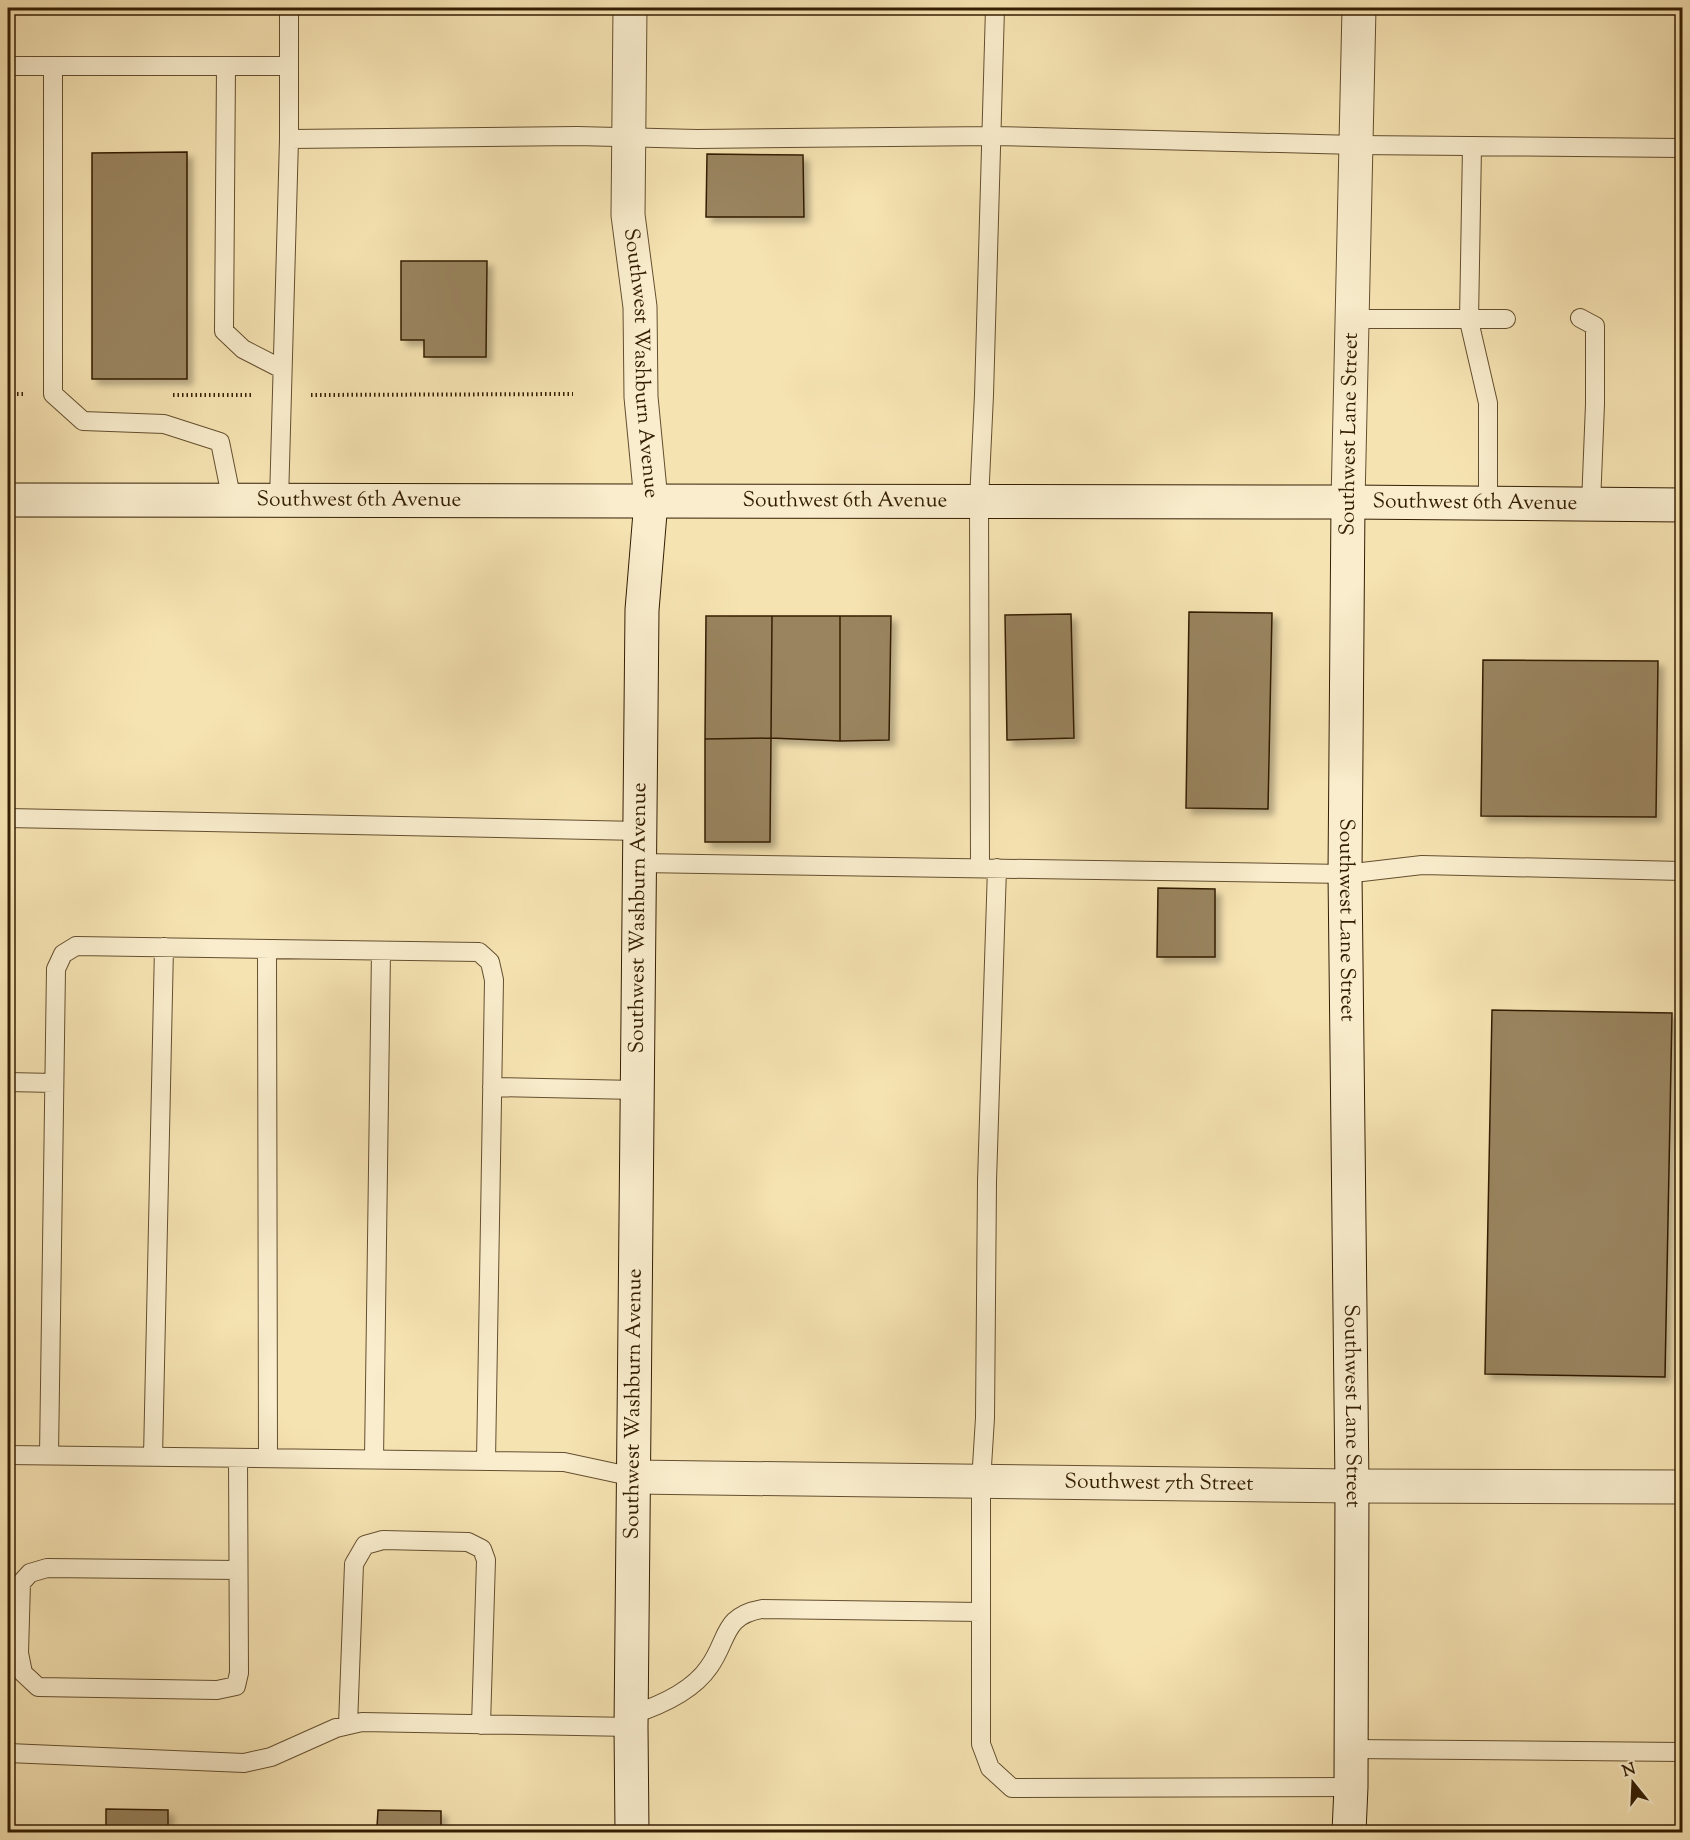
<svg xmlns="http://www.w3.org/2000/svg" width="1690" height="1840" viewBox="0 0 1690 1840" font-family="'Sorts Mill Goudy',serif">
<defs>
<filter id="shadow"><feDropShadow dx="5.5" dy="5.5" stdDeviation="3" flood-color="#0004"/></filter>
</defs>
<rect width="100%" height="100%" fill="#f6e3b2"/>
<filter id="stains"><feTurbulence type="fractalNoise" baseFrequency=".00333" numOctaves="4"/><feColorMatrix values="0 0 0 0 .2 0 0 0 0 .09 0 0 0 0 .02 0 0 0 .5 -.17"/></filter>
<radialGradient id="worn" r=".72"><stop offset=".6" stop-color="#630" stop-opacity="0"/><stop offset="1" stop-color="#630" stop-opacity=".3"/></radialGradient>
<path fill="#99845e" stroke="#341e03" stroke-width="1.5" filter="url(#shadow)" d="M187,152V379H92V153Z
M707,154L803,155L804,217H706Z
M401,261H487L486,357H424V340H401Z
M1189,612L1272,613L1268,809L1186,808Z
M1071,614L1074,738L1007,740L1005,615Z
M706,616H772L771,738L705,739Z
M772,616H840V741L771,738Z
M840,616H891L889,740L840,741Z
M1483,660L1658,661L1656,817L1481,816Z
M771,738L770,842H705V739Z
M1158,888L1215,889V957H1157Z
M1492,1010L1672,1013L1665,1377L1485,1374Z
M106,1809L168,1810V1826L377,1827L378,1810L441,1811V1832H106Z"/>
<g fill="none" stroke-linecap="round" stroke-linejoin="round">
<g stroke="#644f2f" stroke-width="20">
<path id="service" d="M8,66H289
M53,66V394L83,421L164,424L220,442L232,501
M226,66L224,331L243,349L282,369
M289,139L577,136L697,139L993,136L1356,145L1682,148
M1472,146L1469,321L1488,403V503
M1580,318L1595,326V404L1591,504
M1352,319H1506
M279,501L289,139V8
M8,818L640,831
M640,863L1345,874L1422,865L1682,871
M980,868L979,501L984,395L995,8
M997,868L987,1181L985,1418L981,1482V1744L990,1768L1012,1788L1351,1787
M267,949L268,1458
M8,1082L54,1083
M492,1087L636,1090
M8,1455L564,1462L634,1477
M49,1455L56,969L63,954L76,946L479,952L490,962L494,980L486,1461
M153,1457L164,947
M238,1458L239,1673L236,1686L217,1690L38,1687L23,1673L19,1653L21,1583L30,1573L47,1568L238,1570
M374,1459L381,951
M631,1715C659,1706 692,1692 709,1667C729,1639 722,1616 762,1609L981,1612
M348,1725L354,1564L365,1545L383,1540L468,1542L482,1549L486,1560L481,1725
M1350,1749L1682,1752
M8,1753L244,1763L271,1757L336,1728L362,1722L631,1727"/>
</g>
<g stroke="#644f2f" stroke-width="35">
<g id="minor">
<path id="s1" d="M634,1477L1352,1486L1682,1487"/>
</g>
</g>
<g stroke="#644f2f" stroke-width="35">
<g id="tertiary">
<path id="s2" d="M630,8L628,215L640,307L641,397L651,501"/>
<path d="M1348,502L1359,8"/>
</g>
</g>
<g stroke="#341e03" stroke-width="35">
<g id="secondary">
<path id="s3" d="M8,500L1348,502L1682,505"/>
<path id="s4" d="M1348,502L1345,874L1352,1486L1351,1787L1349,1832"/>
<path id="s5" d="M632,1832L631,1727L642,610L651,501"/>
</g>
</g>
<path stroke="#341e03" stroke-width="4" stroke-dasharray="1.5 3" stroke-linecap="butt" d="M8,394H25
M173,395H253
M311,395L573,394"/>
<use href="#service" stroke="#f9edcd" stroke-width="18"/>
<use href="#minor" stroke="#f9edcd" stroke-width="33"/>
<use href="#tertiary" stroke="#f9edcd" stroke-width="33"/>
<use href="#secondary" stroke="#f9edcd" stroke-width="33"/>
</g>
<g text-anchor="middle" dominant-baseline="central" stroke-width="5" stroke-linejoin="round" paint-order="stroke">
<g font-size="21" fill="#341e03" stroke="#f9edcd">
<text stroke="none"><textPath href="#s2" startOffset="356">Southwest Washburn Avenue</textPath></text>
<text transform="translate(1350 434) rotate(-89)">Southwest Lane Street</text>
<text stroke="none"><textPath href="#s3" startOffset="351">Southwest 6th Avenue</textPath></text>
<text stroke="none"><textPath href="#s3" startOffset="837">Southwest 6th Avenue</textPath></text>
<text stroke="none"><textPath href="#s3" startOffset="1467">Southwest 6th Avenue</textPath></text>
<text stroke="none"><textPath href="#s5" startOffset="914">Southwest Washburn Avenue</textPath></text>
<text stroke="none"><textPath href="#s4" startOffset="418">Southwest Lane Street</textPath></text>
<text stroke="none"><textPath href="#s5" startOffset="428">Southwest Washburn Avenue</textPath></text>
<text stroke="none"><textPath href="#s4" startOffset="904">Southwest Lane Street</textPath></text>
<text stroke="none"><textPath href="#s1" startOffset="525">Southwest 7th Street</textPath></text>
</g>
</g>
<rect width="1690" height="1840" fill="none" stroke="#f6e3b2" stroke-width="30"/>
<rect x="9" y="9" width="1672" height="1822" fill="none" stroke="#341e03" stroke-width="3"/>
<rect x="15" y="15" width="1660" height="1810" fill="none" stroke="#341e03" stroke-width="1.5"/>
<g transform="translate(1633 1783) rotate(342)" stroke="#f9edcd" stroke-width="4.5" paint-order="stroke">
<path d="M0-4.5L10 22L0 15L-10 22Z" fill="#341e03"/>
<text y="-9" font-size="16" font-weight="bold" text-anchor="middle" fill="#341e03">N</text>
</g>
<rect width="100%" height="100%" filter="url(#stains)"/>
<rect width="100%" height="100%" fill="url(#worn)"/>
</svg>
